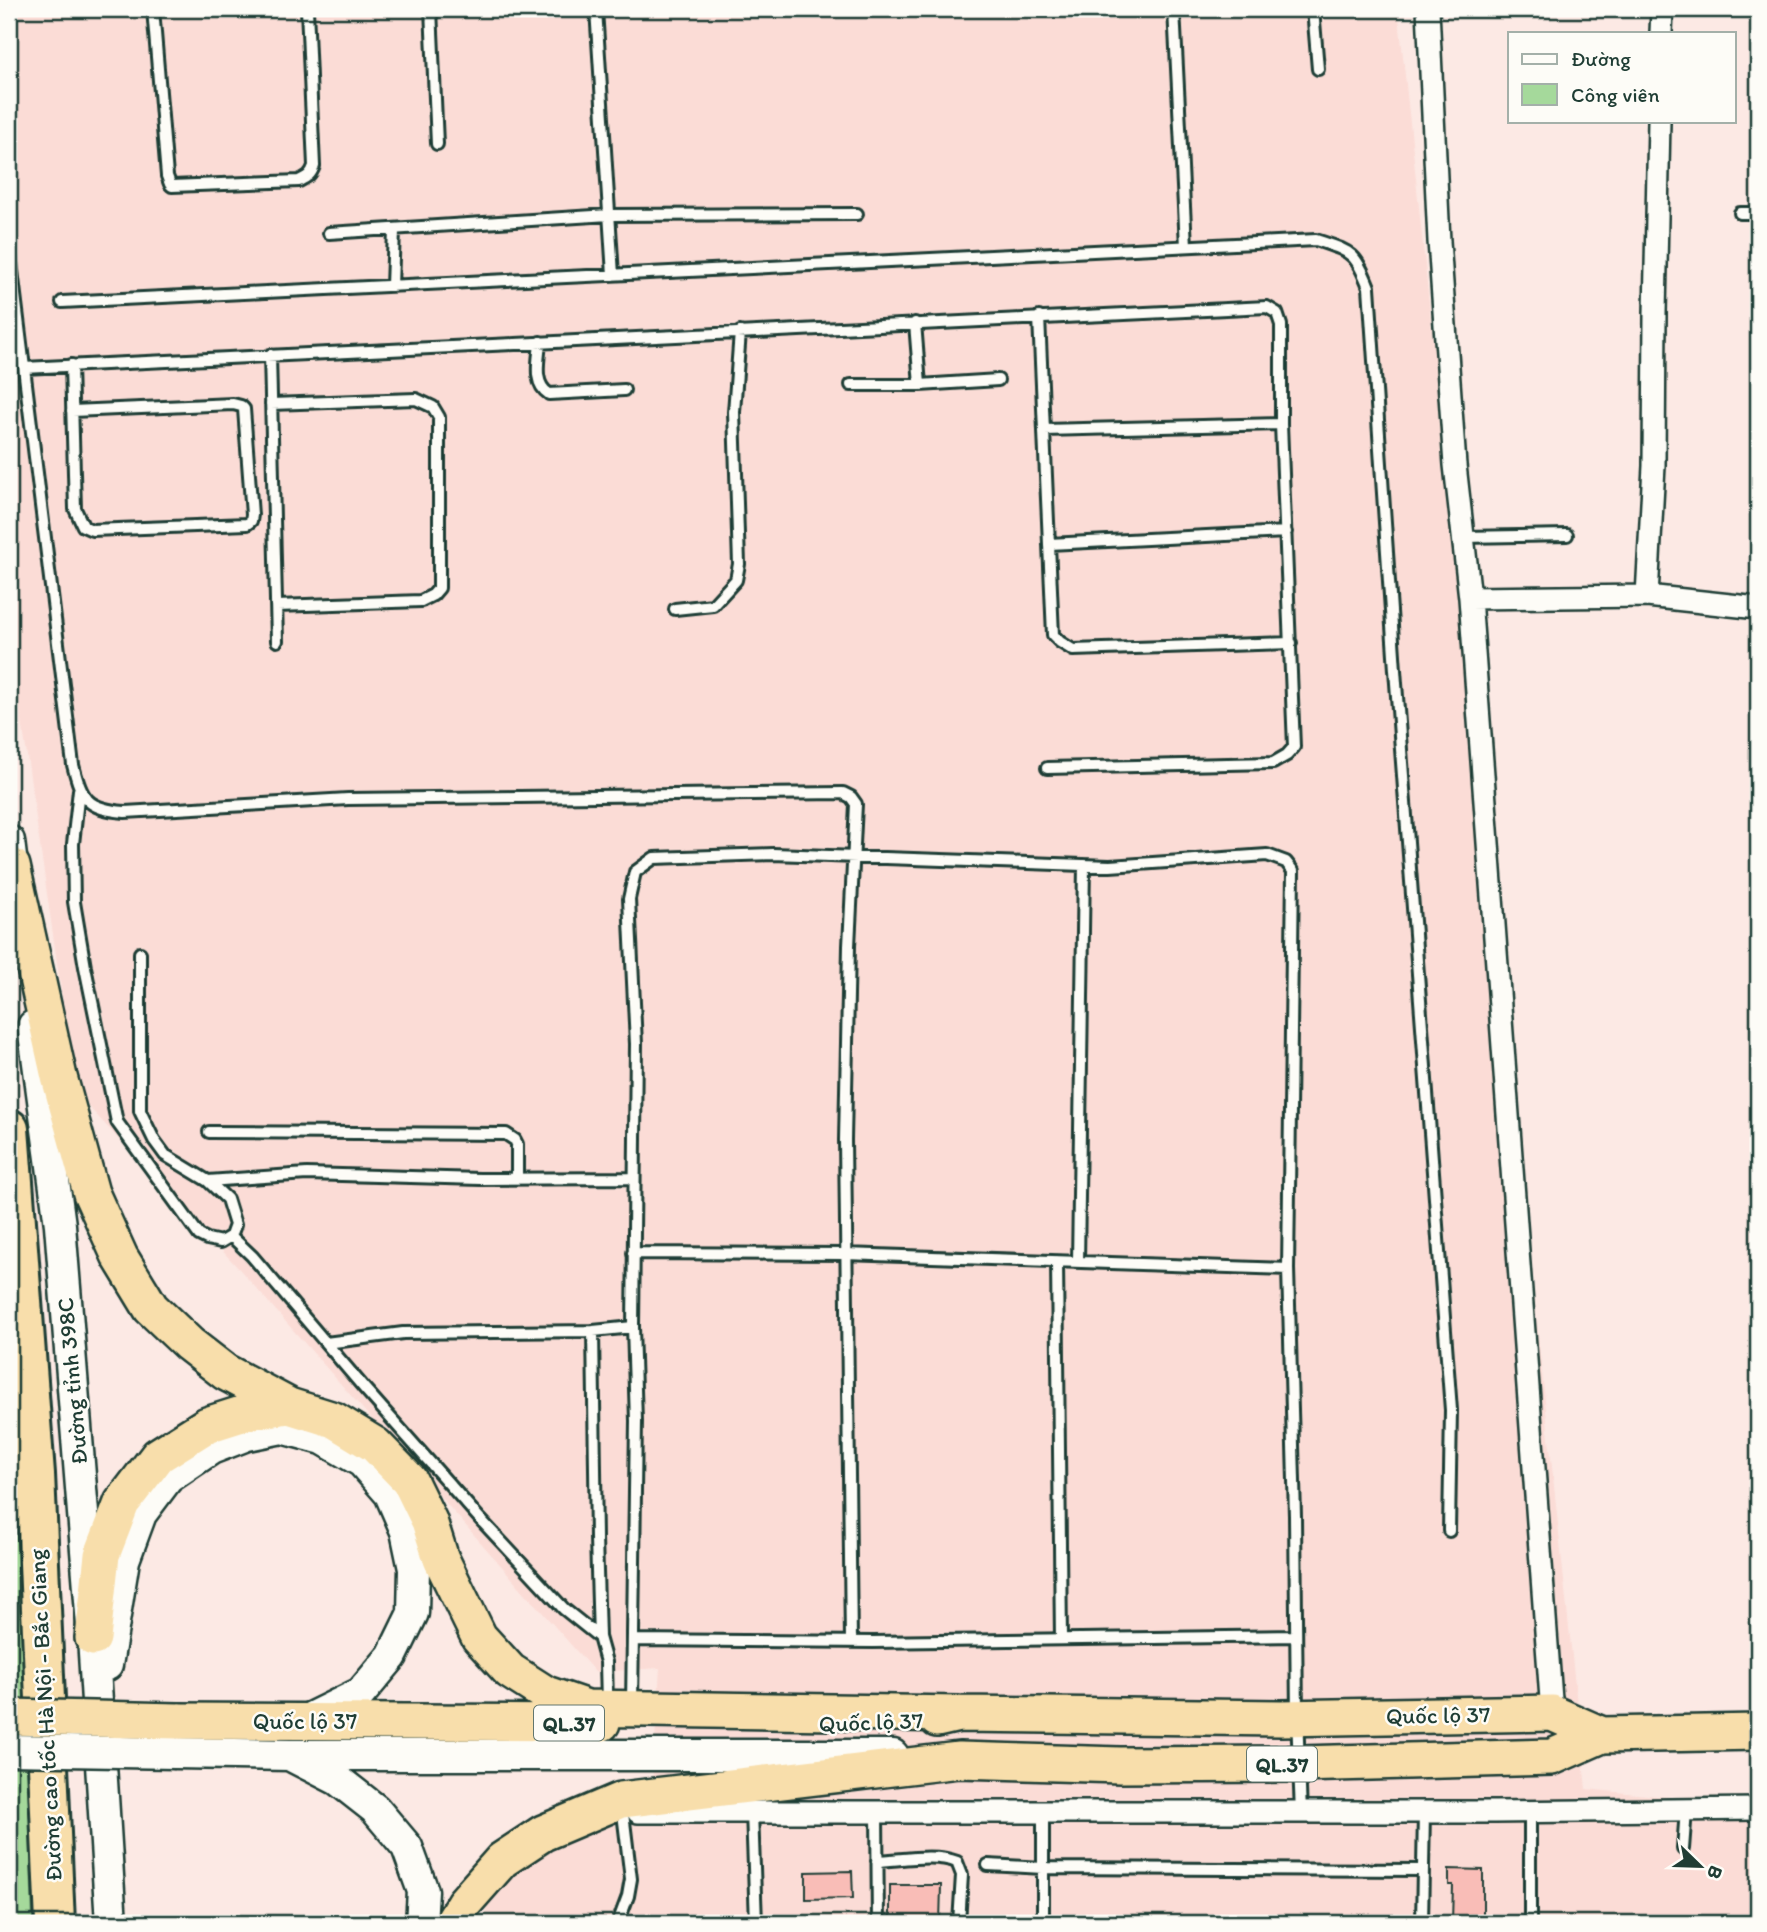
<svg xmlns="http://www.w3.org/2000/svg" width="1767" height="1932" viewBox="0 0 1767 1932" font-family="Itim,sans-serif">
<rect width="100%" height="100%" fill="#fce9e4"/>
<filter id="ink" filterUnits="userSpaceOnUse"><feTurbulence type="fractalNoise" baseFrequency=".0143" numOctaves="2"/><feDisplacementMap in="SourceGraphic" scale="14" xChannelSelector="R" yChannelSelector="G"/><feConvolveMatrix kernelMatrix="1 2 1 2 8 2 1 2 1" color-interpolation-filters="sRGB"/></filter>
<g filter="url(#ink)">
<path fill="#fbdcd6" d="M9,9H1398L1586,1789L1758,1806V1923H482L488,1903L519,1850L651,1800L660,1668L595,1672L241,1271L76,1093L9,632Z"/>
<path fill="#a5d99b" stroke="#628b68" stroke-width="2" d="M9,1385L24,1626L33,1923H9Z"/>
<path fill="#f9bdb7" stroke="#1f3d34" stroke-width="2" d="M1449,1869L1483,1870V1923H1452L1453,1885H1449Z
M852,1871L853,1898L806,1899V1872Z
M890,1885H941L940,1923H890Z"/>
<g fill="none" stroke-linecap="round" stroke-linejoin="round">
<g stroke="#1f3d34" stroke-width="16">
<path id="service" d="M153,9L167,176L170,184L172,186L299,181C307,177 311,175 314,166L307,9
M431,9L437,144
M596,9L613,275
M1174,9L1186,246
M1313,9L1318,69
M1740,213H1758
M329,233L609,215L857,214
M9,246L73,765C82,800 87,809 125,812L348,799L843,793L851,797L856,804L849,946L845,1140L851,1641
M392,286L394,230
M62,302L1316,240C1351,252 1355,251 1369,287L1395,670L1451,1410L1449,1531
M1039,317L1053,635L1060,642L1073,650L1291,643
M915,323L920,385
M540,342C539,360 532,383 549,394L624,390
M270,355L277,641
M71,365L75,509L83,526L92,530L247,524L251,521L252,515L244,409L241,406L233,404L72,411
M24,368L1267,307L1277,313L1281,325V424L1294,747L1287,755L1273,763L1047,768
M851,385H920L998,380
M271,404L416,399L433,407L439,417V588L433,595L421,601L277,606
M1044,430L1281,424
M1463,537L1567,535
M1049,544L1286,532
M675,609L713,605L736,580L739,564L734,412L740,332
M79,790L73,844L74,902L85,967L117,1122L199,1235L207,1239L221,1242L231,1236L252,1256L365,1389L481,1520L564,1609L599,1637L606,1662L607,1703
M140,953V1111L154,1140L165,1155L208,1181L227,1199L235,1225L231,1236
M209,1132L506,1134L515,1140L517,1144V1178
M208,1181L307,1174L480,1179L634,1178
M633,1253L845,1254L1288,1269
M1057,1262L1061,1639
M1078,1262L1084,865
M593,1331L596,1538L599,1637
M326,1343L403,1333L593,1331L633,1327
M633,1640L873,1642L1296,1636
M632,1704L636,1421L633,1327L636,1044L629,899L635,872L654,858L773,854L1110,866L1267,855L1286,862L1293,871L1288,1269L1295,1516L1297,1717L1301,1812
M1530,1811V1923
M752,1812L756,1923
M877,1812L878,1923
M1043,1812V1923
M1683,1849L1686,1810
M877,1861C901,1860 935,1853 957,1862L962,1875L959,1923
M988,1865L1043,1868L1423,1870
M618,1923L628,1896L631,1879L623,1813
M1422,1923L1424,1812"/>
</g>
<g stroke="#1f3d34" stroke-width="26">
<path id="minor" d="M1428,9L1439,241L1455,465L1470,598L1552,1713
M1661,33L1662,9
M1647,596L1654,466L1655,314L1659,121
M1470,598L1647,596L1758,608
M638,1812H1495L1758,1809"/>
</g>
<g stroke="#1f3d34" stroke-width="35">
<path id="secondary" d="M9,841L15,890
M33,1026L60,1225L93,1638L111,1923
M107,1665L124,1560L141,1514L168,1478L211,1449L247,1435L282,1428L323,1439L362,1462L390,1494L406,1531L414,1569L413,1613L392,1656L361,1693L306,1720
M175,1753L290,1755H893
M293,1757L338,1780L375,1809L407,1847L423,1891L421,1923"/>
</g>
<g stroke="#1f3d34" stroke-width="40">
<path id="trunk" d="M12,866L59,1077L91,1193L120,1257L151,1308L189,1344L225,1372L289,1406L334,1420L375,1445L409,1480L429,1521L441,1559L479,1637L510,1671L546,1694L587,1708L959,1714
M93,1638L102,1555L122,1503L158,1456L207,1425L248,1412L289,1406
M937,1719L959,1714L1281,1718L1552,1713L1602,1735
M178,1721L602,1723
M452,1923L464,1903L502,1860L543,1833L621,1800L959,1760L1120,1765L1299,1764L1552,1757L1602,1735L1758,1732"/>
</g>
<g stroke="#1f3d34" stroke-width="44">
<path id="motorway" d="M9,1129L35,1474L55,1923"/>
</g>
<use href="#service" stroke="#fdfcf7" stroke-width="10"/>
<use href="#minor" stroke="#fdfcf7" stroke-width="21"/>
<use href="#secondary" stroke="#fdfcf7" stroke-width="30"/>
<use href="#trunk" stroke="#f8deab" stroke-width="35"/>
<use href="#motorway" stroke="#f8deab" stroke-width="38"/>
<g stroke="#1f3d34" stroke-width="35" stroke-linecap="butt">
<path id="secondary-bridge" d="M9,1750L175,1753"/>
</g>
<g stroke="#1f3d34" stroke-width="40" stroke-linecap="butt">
<path id="trunk-bridge" d="M9,1717L178,1721"/>
</g>
<use href="#secondary-bridge" stroke="#fdfcf7" stroke-width="30"/>
<use href="#trunk-bridge" stroke="#f8deab" stroke-width="35"/>
</g>
</g>
<g text-anchor="middle" dominant-baseline="central" stroke-width="5" stroke-linejoin="round" paint-order="stroke">
<g fill="#fdfcf7" stroke="#62766e" stroke-width="2">
<rect x="534" y="1705.5" width="70" height="35" rx="5"/>
<rect x="1247" y="1746.5" width="70" height="35" rx="5"/>
</g>
<g font-size="21" font-weight="bold" fill="#1f3d34">
<text x="569" y="1723">QL.37</text>
<text x="1282" y="1764">QL.37</text>
</g>
<g font-size="23" fill="#1f3d34" stroke="#fdfcf7">
<text transform="translate(72 1381) rotate(-95)">Đường tỉnh 398C</text>
<text transform="translate(45 1715) rotate(-93)">Đường cao tốc Hà Nội - Bắc Giang</text>
<text transform="translate(1438 1715) rotate(-1)">Quốc lộ 37</text>
<text x="305" y="1721">Quốc lộ 37</text>
<text transform="translate(871 1722) rotate(-2)">Quốc lộ 37</text>
</g>
</g>
<rect width="1767" height="1932" fill="none" stroke="#fdfcf7" stroke-width="35"/>
<rect x="18" y="18" width="1732" height="1897" fill="none" stroke="#1f3d34" stroke-width="2.5" filter="url(#ink)"/>
<rect x="1508" y="32" width="228" height="91" fill="#fdfcf7" stroke="#a4b0a9" stroke-width="2"/>
<rect x="1522" y="54" width="35" height="10" fill="#fdfcf7" stroke="#a4b0a9" stroke-width="2"/>
<text x="1571" y="66" font-size="21" fill="#1f3d34">Đường</text>
<rect x="1522" y="84" width="35" height="21" fill="#a5d99b" stroke="#a4b0a9" stroke-width="2"/>
<text x="1571" y="102" font-size="21" fill="#1f3d34">Công viên</text>
<g transform="translate(1700 1866) rotate(113)" stroke="#fdfcf7" stroke-width="5" paint-order="stroke">
<path d="M0-5L12 26L0 18L-12 26Z" fill="#1f3d34"/>
<text y="-10" font-size="19" font-weight="bold" text-anchor="middle" fill="#1f3d34">B</text>
</g>
</svg>
